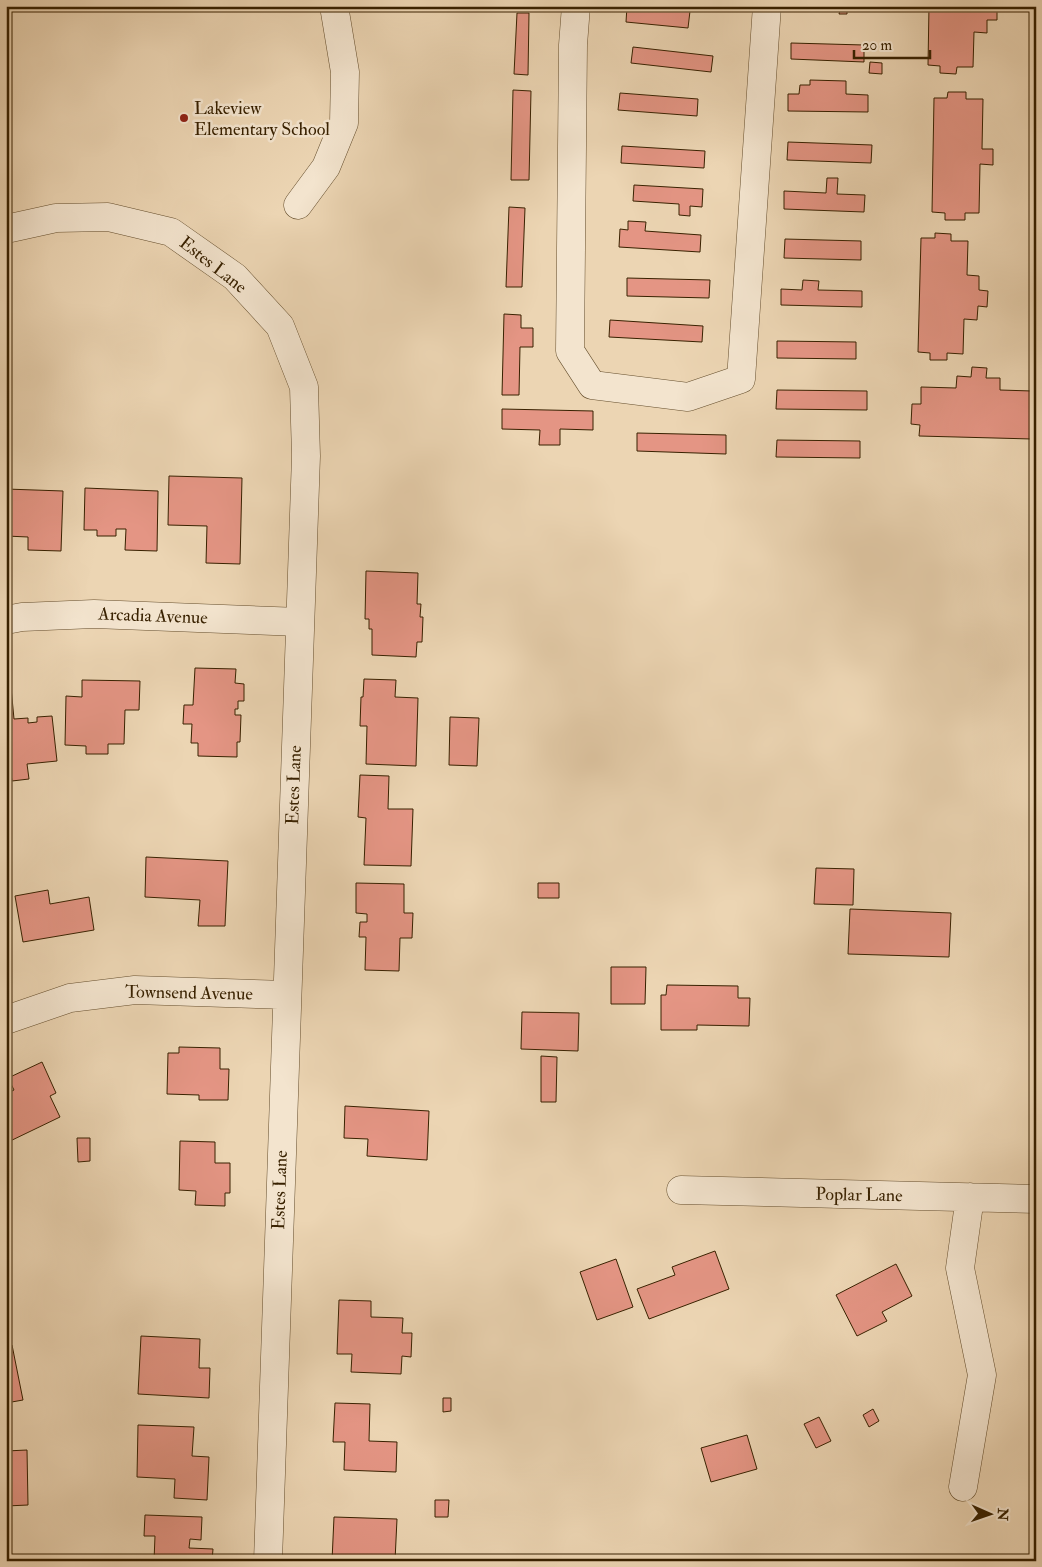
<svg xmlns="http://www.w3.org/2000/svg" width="1042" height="1567" viewBox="0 0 1042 1567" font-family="'IM FELL Double Pica',serif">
<rect width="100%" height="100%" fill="#ecd5b3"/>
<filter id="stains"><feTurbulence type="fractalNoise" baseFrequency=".004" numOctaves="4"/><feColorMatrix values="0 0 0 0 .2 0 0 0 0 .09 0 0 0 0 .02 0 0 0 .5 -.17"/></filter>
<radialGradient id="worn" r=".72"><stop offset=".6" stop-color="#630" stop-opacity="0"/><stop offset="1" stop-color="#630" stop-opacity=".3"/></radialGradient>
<path fill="#e49584" stroke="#382100" d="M627,6L690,11L688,28L626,22Z
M794,6H851V9H847V14H839L840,10L793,8Z
M929,6H997V20H987V33L974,32L973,67H957L956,74L940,73V66L928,65Z
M517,13H529L528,75L514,74Z
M791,43L864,45V62L791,59Z
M633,47L713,56L711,72L631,63Z
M870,62L882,63V74L869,73Z
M810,80L846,81V94L868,95V112L788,111V94H799L800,85H810Z
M513,90L531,91L529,180H511Z
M948,92H966V99H983L982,149H993V165L980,164L979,213H965V220H945V213L932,212L934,98H947Z
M620,93L698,99L697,116L618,110Z
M788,142L872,145L871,163L787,160Z
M622,146L705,151L704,168L621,163Z
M827,178H838L837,194L865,195L864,212L784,209V191L826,193Z
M634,185L703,189L702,207L690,206V216L679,215V204L633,201Z
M509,207L525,208L522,287H506Z
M628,221L646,222L645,231L701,235L700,252L619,247L620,229L628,230Z
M935,233L951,234V241H968L967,275L979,276V290L988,291L987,307L978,306L977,320L964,319L963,354L947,353V360H930V353L918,352L921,238H935Z
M785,239L861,241V260L784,258Z
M627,278L710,280L709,298L627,296Z
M803,280L819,281L818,290L862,291V307L781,305V289L802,290Z
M504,314L521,315V328H533V347H520L519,395H502Z
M610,320L703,326L702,342L609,337Z
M777,341L856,342V359L777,358Z
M972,367L987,368L986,378H1000V390L1032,391V408H1036V424H1033L1032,439L919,436L920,425L911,424L912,404H921V387L956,388L957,376L971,377Z
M777,390L867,391V410L776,409Z
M502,409L593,411V430L560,429V445H539L540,430L502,429Z
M637,433L726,435V454L637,451Z
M777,440L860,441V458L776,457Z
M169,476L242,478L240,564L206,563L207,526L168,525Z
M85,488L158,491L157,551L125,550L126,529H116V536H97V530H84Z
M6,489L63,491L61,551L28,550V537L6,536Z
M366,571L418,573L417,604H421L420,617H423L422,642H417L416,657L372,655V629H369V619H365Z
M195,668L236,669L235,683L244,684V701H238V709H235V715H241L240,742H237V757L198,756V743H191L192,724H183L184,705H193Z
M10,677L14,719L28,718V723L37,722V717L52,716L57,761L27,764L29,779L12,781L10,767L6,768V678Z
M364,679L396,680L395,697L418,698L416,766L366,764L367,726H360L361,697H363Z
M82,680L140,681L139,710H125L124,744H108V754H86V746L65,745L66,696L82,697Z
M450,717L479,718L477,766L449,765Z
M360,775L389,776L388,809H413L411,866L364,865L366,818L358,817Z
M146,857L228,861L225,926H198L200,900L145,897Z
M816,868L854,869L853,905L814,904Z
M356,883L404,884V913H413L412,938H400L399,971L365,970L366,937H359L360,922H367V914L356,913Z
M538,883H559V898H538Z
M48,890L50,904L89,897L94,930L23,942L15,896Z
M850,909L951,913L949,957L848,954Z
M611,967H646L645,1004H611Z
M667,985L738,986V998H750L749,1026L697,1025V1030H661V995H666Z
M522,1012L579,1013L578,1051L521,1049Z
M179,1047L220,1048V1069H229L228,1100H199V1095L167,1094L168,1053H179Z
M541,1056L557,1057L556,1102H541Z
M42,1062L56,1093L50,1096L60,1117L6,1143V1094L14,1090L8,1078Z
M345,1106L429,1111L427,1160L367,1156L368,1139L344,1138Z
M77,1138H90V1161L78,1162Z
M180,1141L215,1142V1163H230V1193H225V1206L195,1205L196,1191L179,1190Z
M715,1251L729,1289L649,1319L637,1289L675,1275L672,1267Z
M616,1259L633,1307L597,1320L580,1272Z
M896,1264L912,1296L882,1312L887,1321L857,1336L836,1295Z
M339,1300L371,1301V1317L403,1318L402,1333H412L411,1357L402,1356L401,1374L351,1372L352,1354H337Z
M141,1336L200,1339L199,1368H210L209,1398L138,1394Z
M12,1345L23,1400L6,1403V1346Z
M443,1398H451V1411L443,1412Z
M335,1403L370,1404L369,1441L397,1442L396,1472L344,1470L345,1442H333Z
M873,1409L879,1421L869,1427L863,1415Z
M819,1417L831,1441L816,1448L804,1424Z
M138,1425L194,1427L192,1456L209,1457L207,1500L174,1498L175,1479L137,1477Z
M747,1435L757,1469L711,1482L701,1448Z
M27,1450L28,1505L6,1506V1451Z
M435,1500H449L448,1517H435Z
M145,1515L202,1517L201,1540L190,1539L189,1548L213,1549L212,1561H154L155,1536H144Z
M334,1517L397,1519L395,1561H332Z"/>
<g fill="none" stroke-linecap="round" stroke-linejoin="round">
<g stroke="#654e2d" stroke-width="29">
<path id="minor" d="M576,6L573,45L570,351L592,385L688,397L741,379L767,6
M298,205L326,167L344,123L345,72L334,6
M6,229L56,218L108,217L171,232L235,277L280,326L304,387L306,456L268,1561
M6,620L22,617L94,614L300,622
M6,1020L70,998L135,990L287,995
M681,1190L1036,1199
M963,1487L982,1375L960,1268L970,1197"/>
</g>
<use href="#minor" stroke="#f3e4ce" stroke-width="28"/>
</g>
<circle fill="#8f2418" stroke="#f3e4ce" stroke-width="2" cx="184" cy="118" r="5"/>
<g text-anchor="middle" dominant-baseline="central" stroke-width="5" stroke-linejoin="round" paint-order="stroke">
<g font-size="18" fill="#382100" stroke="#f3e4ce" text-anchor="start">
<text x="194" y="108">Lakeview<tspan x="194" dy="21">Elementary School</tspan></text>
</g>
<g font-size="18" fill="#382100" stroke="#f3e4ce">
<text transform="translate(213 265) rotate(38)">Estes Lane</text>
<text transform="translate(153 616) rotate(2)">Arcadia Avenue</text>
<text transform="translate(294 785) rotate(-88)">Estes Lane</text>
<text transform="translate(189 993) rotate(1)">Townsend Avenue</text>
<text transform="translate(280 1190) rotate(-88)">Estes Lane</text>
<text transform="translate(859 1195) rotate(1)">Poplar Lane</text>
</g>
</g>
<rect width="1042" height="1567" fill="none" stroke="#ecd5b3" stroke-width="25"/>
<rect x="8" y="8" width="1027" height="1552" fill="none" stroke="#382100" stroke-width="2.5"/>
<rect x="12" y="12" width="1017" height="1542" fill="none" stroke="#382100"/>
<g transform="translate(990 1514) rotate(92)" stroke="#f3e4ce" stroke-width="4" paint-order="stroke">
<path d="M0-4L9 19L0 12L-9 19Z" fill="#382100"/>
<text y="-8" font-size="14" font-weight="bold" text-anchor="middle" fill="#382100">N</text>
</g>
<path d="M854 50v8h76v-8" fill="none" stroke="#382100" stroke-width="2.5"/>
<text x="862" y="50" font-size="15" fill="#382100" stroke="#f3e4ce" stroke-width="4" paint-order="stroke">20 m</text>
<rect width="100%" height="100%" filter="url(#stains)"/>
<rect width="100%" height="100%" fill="url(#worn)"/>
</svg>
